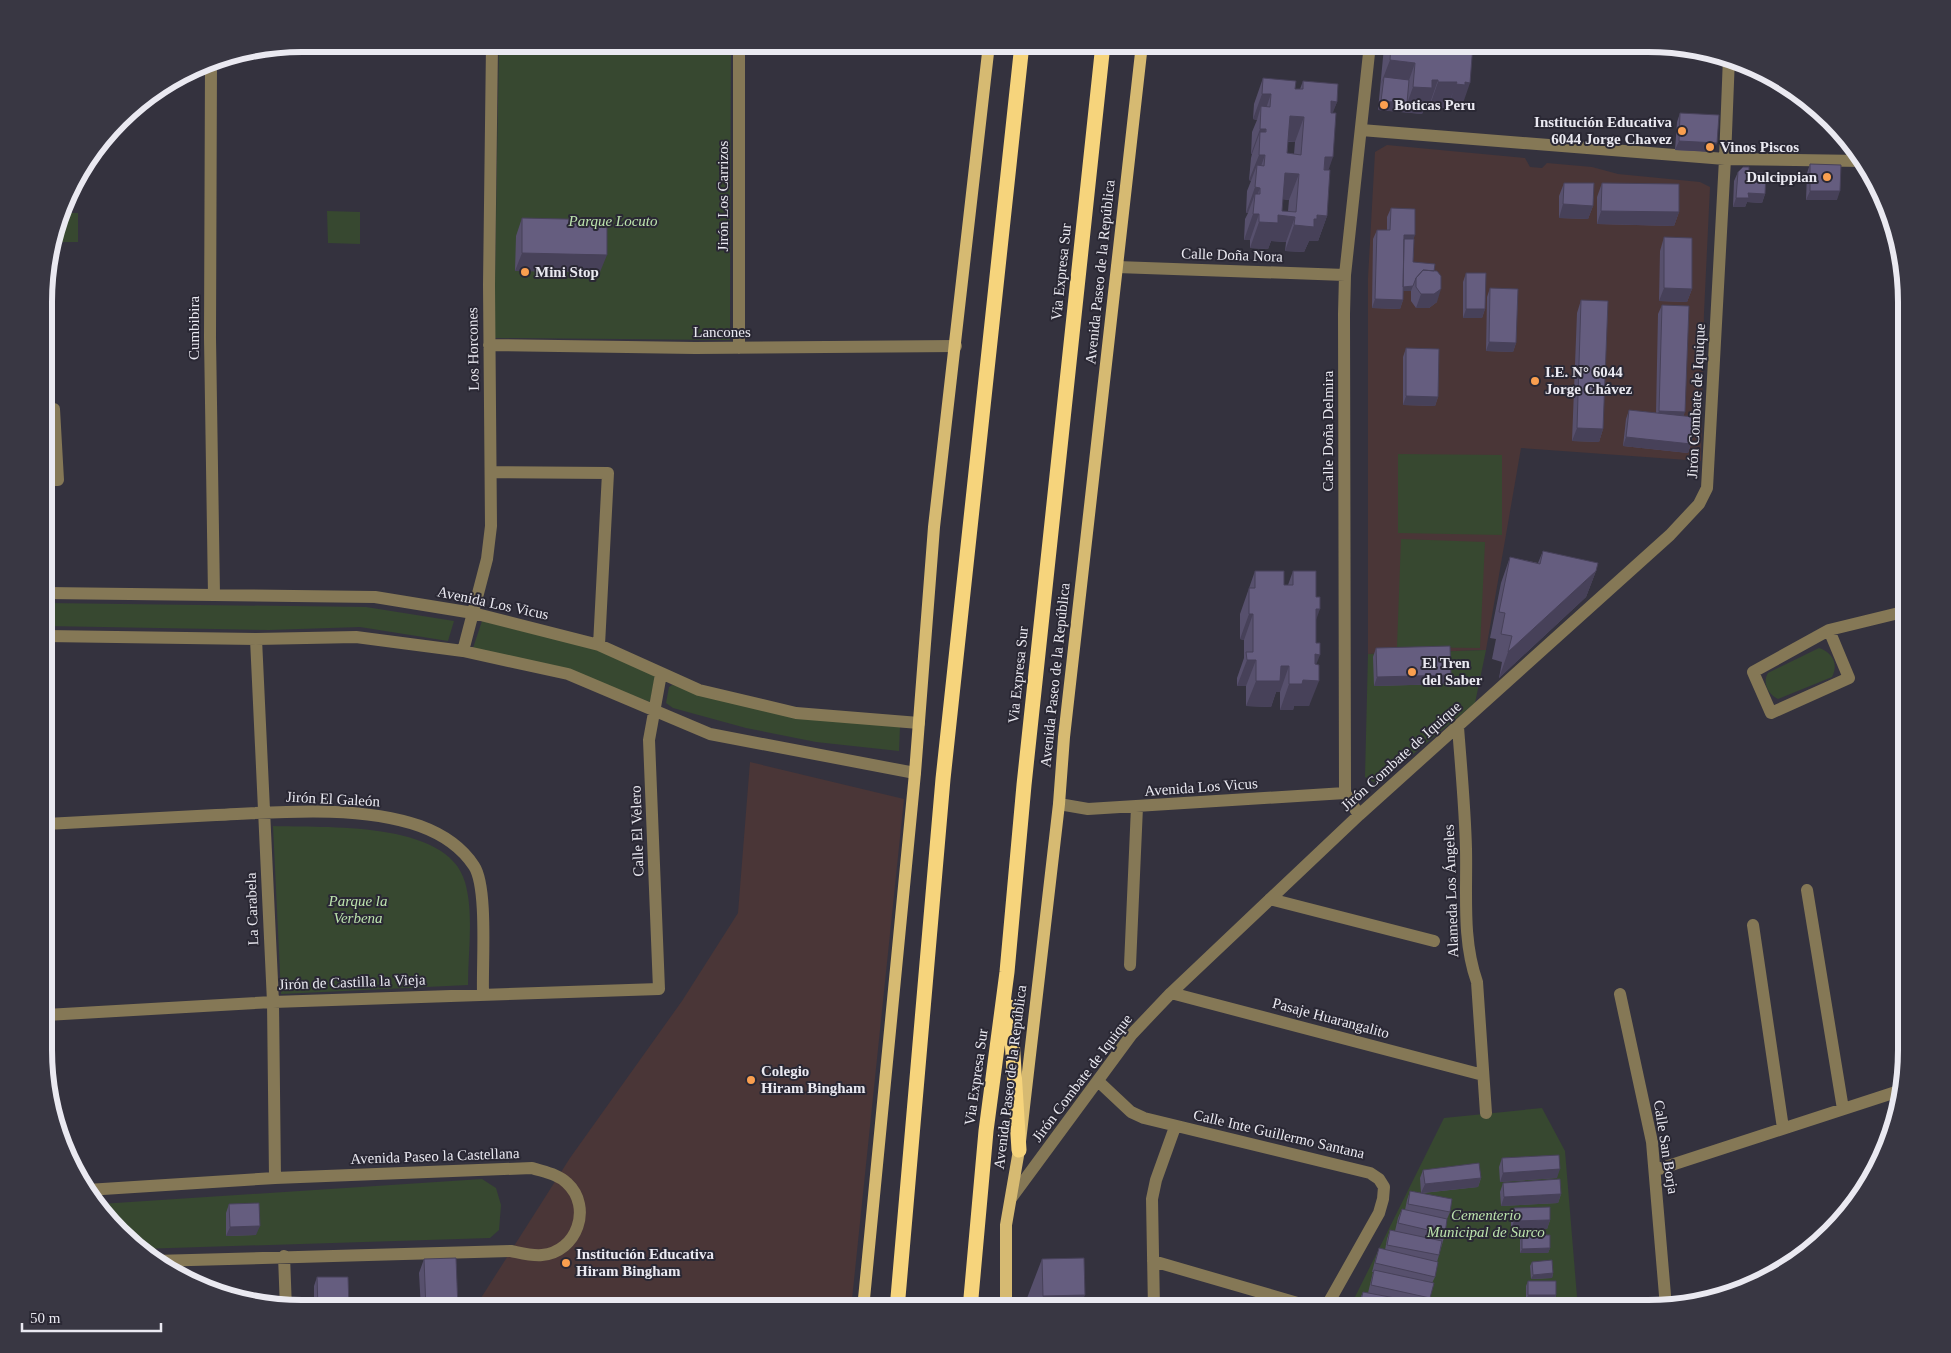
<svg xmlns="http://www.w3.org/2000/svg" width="1951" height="1353" viewBox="0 0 1951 1353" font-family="'Times New Roman',serif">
<rect width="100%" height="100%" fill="#34323e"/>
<path fill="#4a3637" d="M1387,145L1525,158L1530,167L1542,168L1547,163L1592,167L1618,174L1700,182L1710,187L1704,313L1701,461L1521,448L1486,650L1368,654V278L1375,152Z
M750,762L904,799L851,1309H474L570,1158L682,1001L738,913Z"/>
<path fill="#374830" d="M499,44H731L730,340L494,338Z
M327,211L360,212V244L328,243Z
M63,213H78V242H54Z
M1398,454L1502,455V535L1398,533Z
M1401,539L1485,542L1480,648L1397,647Z
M46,603L366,607L454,621L448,641L360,627L269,630L46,626Z
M482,621L596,649L655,676L650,702L568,670L473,648Z
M1819,648C1832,652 1839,664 1832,677L1778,699C1768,694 1762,683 1768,673Z
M1486,650L1475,703L1377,784L1365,777L1368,654Z
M672,685L900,726L899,751L816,742L746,728L673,708L666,703L669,687Z
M273,826C323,828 448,820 465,882C474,914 468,952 468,985L281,994Z
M1542,1108L1565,1151L1578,1309H1349L1444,1118Z
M482,1179L496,1188L501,1205L499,1230L490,1238L139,1249L100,1204Z"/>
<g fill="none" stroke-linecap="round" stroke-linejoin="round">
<path stroke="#857856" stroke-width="12" d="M739,44V348
M211,62L210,338L214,595
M1361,130L1725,159L1862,161
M1117,267L1345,275
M489,345L695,348L956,346
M492,472L608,473L599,645
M46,480H58L54,409
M46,593L375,597L473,613L599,645L699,690L796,713L919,723
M1829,630L1849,678L1771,713L1753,672L1829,630L1907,611
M46,636L256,639L356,637L463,651L568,674L710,734L915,773
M256,639L273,1002L275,1178
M463,651L487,559L491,526L489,285L492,44
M1458,727C1461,767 1465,808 1466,849C1467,894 1462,940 1477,982L1486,1113
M1059,804L1088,809L1345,793
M1359,815L1345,793L1344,314L1345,275L1370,44
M46,824C103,821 160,818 216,815C280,812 359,805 420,826C442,834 461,846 474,866C488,887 482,965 483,993
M1807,890L1843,1109
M1270,899L1434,941
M1753,925L1783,1128
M1130,965L1137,807
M1171,993L1483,1075
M1620,994L1652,1142L1666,1307
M46,1015L273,1002L659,989L649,740L661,674
M1098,1081L1131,1112L1144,1118L1370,1173L1379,1179L1384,1187L1383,1199L1379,1213L1325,1309
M1656,1170L1902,1090
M87,1190L275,1178L532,1168C544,1172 558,1174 567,1183C593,1207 577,1252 542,1255C532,1256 521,1253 511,1251L154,1261
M1012,1197L1132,1034L1171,993L1359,815L1670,535L1699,504L1707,488L1725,159L1729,57
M284,1256L286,1309
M1153,1261L1318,1309
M1154,1309L1152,1199L1156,1180L1175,1127"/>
<path stroke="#d6ba72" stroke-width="12" d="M863,1309L915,773L934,527L989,44
M1006,1309V1225L1019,1150L1059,804L1064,737L1142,44"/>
<path stroke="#f6d47c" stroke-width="15" d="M1010,1007L1019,1150
M897,1309L943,779L1022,44
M970,1309L986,1131L1007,972L1024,785L1103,44"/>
</g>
<path fill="#57506d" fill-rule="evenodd" d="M1385,44H1473L1461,109L1456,108L1455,110H1447V108H1429V106H1425L1422,114L1378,110L1384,47Z
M1263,78L1295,89H1300L1303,81L1337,102L1332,113L1328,170L1327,216L1318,241H1309L1304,252L1285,251L1286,242L1271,241L1268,249L1250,248V240H1244L1245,219L1248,213H1246L1247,191L1251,181L1249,180L1251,158L1252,154H1251L1252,132L1257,120L1253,119L1254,104ZM1288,142H1295L1294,154L1287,153ZM1282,199L1289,200L1288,211H1282Z
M1680,113L1714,152L1675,150L1677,122Z
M1810,164L1837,200H1806L1807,173Z
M1738,172L1749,173L1765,194L1762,203L1747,202L1745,207H1733L1734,181Z
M1564,183L1593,206L1588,219L1559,218V196Z
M1602,183L1679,212L1674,226L1597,224V197Z
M1391,208L1414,239L1413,262L1434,271L1437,302L1429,308H1416L1411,301V291H1403V300L1400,309L1372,308L1373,239L1377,230H1387V217Z
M522,218L600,272L515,271L516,236Z
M1664,237L1692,289L1687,302L1659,301L1660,251Z
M1466,273L1485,309L1482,318H1463V282Z
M1490,288L1516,343L1513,352L1486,351L1487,297Z
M1581,300L1603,429L1599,442L1572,441L1577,313Z
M1662,305L1684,416L1691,444L1688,453L1623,446L1626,419L1629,410L1656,413L1658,314Z
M1406,348L1438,397L1435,406L1403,405V357Z
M1543,551L1596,571L1586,597L1499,678L1502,662L1492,659L1496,639L1490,638L1501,583L1510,557L1538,563Z
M1255,571L1284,585H1288L1293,571L1316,620V664L1309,706H1294L1293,710H1280V692H1276L1271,707L1246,706V686H1237V678L1244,658V640L1240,639V614Z
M1376,648L1451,675L1448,684L1374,686L1373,657Z
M1502,1158L1557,1178L1500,1182L1499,1167Z
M1423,1170L1481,1178L1478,1187L1423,1193L1450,1212L1447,1219L1445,1234L1437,1262L1435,1277L1432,1283L1430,1298L1427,1309H1358L1359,1301L1363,1292L1368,1293L1373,1272H1372L1376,1257L1379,1248L1385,1250L1387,1239L1390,1230L1395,1231L1398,1218L1402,1209L1405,1210L1407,1200L1410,1191L1421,1193L1420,1178Z
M1503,1183L1561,1194L1558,1203L1501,1206L1500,1192Z
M229,1204L256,1235L226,1236V1213Z
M1514,1208L1550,1220L1547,1229L1511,1230V1217Z
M1522,1235L1550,1248L1548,1253H1520V1240Z
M424,1259L458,1309H421L419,1273Z
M1042,1259L1079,1309H1024V1306Z
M1532,1262L1553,1273L1552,1278L1531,1279L1530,1266Z
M317,1277L349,1308L348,1309H314V1286Z
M1528,1281L1556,1295L1555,1299L1526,1300V1286Z"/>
<path fill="#474159" d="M1282,44H1301L1300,46Z
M1314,44H1342L1340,50L1313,47Z
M1390,60L1415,63L1406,89L1384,77L1380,86Z
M1432,80H1438L1429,106H1425L1422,114L1404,112L1413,87Z
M1438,82H1457L1447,108H1429Z
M1465,82L1470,83L1461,109L1456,108L1455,110H1447L1456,84Z
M1262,94H1271L1262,120L1261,106L1257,120L1253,119Z
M1331,101L1337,102L1327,128Z
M1381,101L1407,103L1404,112L1378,110Z
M1290,116L1304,117L1295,142L1280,141Z
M1260,129H1266L1259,147L1260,132L1252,154H1251Z
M1679,141L1717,143L1714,152L1675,150Z
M1259,155H1265L1256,180L1257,165L1251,181L1249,180Z
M1325,157H1333L1324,183Z
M1285,173L1299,174L1289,200L1275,198Z
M1255,187L1260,188L1254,204L1255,194L1248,213H1246Z
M1810,191H1840L1837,200H1806Z
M1748,193L1765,194L1762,203L1747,202L1745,207H1733L1736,198Z
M1563,204L1593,206L1588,219L1559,218Z
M1601,211L1679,212L1674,226L1597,224Z
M1253,214H1259L1250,240H1244Z
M1278,215L1295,217L1286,242L1271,241L1268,249L1250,248L1259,222Z
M1317,215L1327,216L1318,241H1309L1304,252L1285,251L1294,225L1314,219Z
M1404,235H1415L1412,244H1402Z
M522,253L607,255L600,272L515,271Z
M1413,286L1411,291H1400L1402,287Z
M1664,288L1692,289L1687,302L1659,301Z
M1441,289L1437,302L1429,308H1416L1421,294Z
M1375,299L1403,300L1400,309L1372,308Z
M1466,309H1485L1482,318H1463Z
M1489,342L1516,343L1513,352L1486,351Z
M1406,396L1438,397L1435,406L1403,405Z
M1659,411L1685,412L1682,421L1655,420Z
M1577,428L1603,429L1599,442L1572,441Z
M1626,437L1691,444L1688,453L1623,446Z
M1596,571L1586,597L1499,678L1508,652Z
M1316,609H1320L1311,634Z
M1249,614H1253L1244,640L1240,639Z
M1315,654L1320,655L1310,680Z
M1247,660H1256L1246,686H1237Z
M1281,666H1289L1280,692H1276L1271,707L1246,706L1256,681Z
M1451,675L1448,684L1374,686L1377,677Z
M1303,680L1319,681L1309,706H1294L1293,710H1280L1289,684Z
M46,880H52L49,889H46Z
M1560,1169L1557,1178L1500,1182L1503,1173Z
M1481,1178L1478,1187L1421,1193L1425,1184Z
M1561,1194L1558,1203L1501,1206L1504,1197Z
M1550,1220L1547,1229L1511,1230L1514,1221Z
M260,1226L256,1235L226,1236L230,1227Z
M1550,1248L1548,1253H1520L1522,1249Z
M1553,1273L1552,1278L1531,1279L1533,1275Z
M1085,1295L1079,1309H1038L1043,1296Z
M1528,1295H1556L1555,1299L1526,1300Z
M331,1308H349L348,1309H331Z"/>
<path fill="#655d7f" stroke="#474159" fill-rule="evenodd" d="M1391,44H1473L1470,83L1465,82V85L1456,84L1457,82H1438V80H1432V88L1413,87L1415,63L1390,60Z
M1384,77L1409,80L1407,103L1381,101Z
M1263,78L1296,81L1295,89H1303V81L1338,84L1337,102L1331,101V113H1336L1333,157H1325L1324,170H1330L1327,216L1317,215V219H1314V227L1294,225L1295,217L1278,215V223L1259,222V214H1253L1255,194H1260V188L1255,187L1257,165L1264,166L1265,155H1259L1260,132H1266V129H1260L1261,106L1270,107L1271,94H1262ZM1290,116L1304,117L1301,155L1287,153ZM1285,173L1299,174L1296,212L1282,211Z
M1680,113L1719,115L1717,143L1679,141Z
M1810,164L1841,165L1840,191H1810Z
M1743,167H1749V173H1766L1765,194L1748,193L1749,198H1736L1738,172Z
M1564,183H1594L1593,206L1563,204Z
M1602,183L1679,184V212L1601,211Z
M1391,208L1415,209V235H1404L1403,300L1375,299L1377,230H1390Z
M522,218L607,220V255L522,253Z
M1664,237L1692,238V289L1664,288Z
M1404,239H1414L1413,262L1435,264L1434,271L1423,270L1416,278L1413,286L1403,287Z
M1423,270L1437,271L1441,276V289L1434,294H1421L1416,287V278Z
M1466,273H1486L1485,309H1466Z
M1490,288L1518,289L1516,343L1489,342Z
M1581,300L1608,301L1603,429L1577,428Z
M1662,305L1689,306L1685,412L1659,411Z
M1406,348L1439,349L1438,397L1406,396Z
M1629,410L1694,417L1691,444L1626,437Z
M1543,551L1598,563L1596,571L1508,652L1512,636L1501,634L1505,613L1499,612L1510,557L1540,564Z
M1255,571H1284V585H1293V571H1316V597H1320V609H1316V643H1320V655L1315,654V664L1319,665V681L1303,680L1302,684H1289V666H1281L1280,681H1256V660H1247L1246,652H1253V614H1249V588H1255Z
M1450,646L1451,675L1377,677L1376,648Z
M46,836H49L52,880H46Z
M53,1090L58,1121L48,1091Z
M1559,1155L1560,1169L1503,1173L1502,1158Z
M1479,1163L1481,1178L1425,1184L1423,1170Z
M1560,1179L1561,1194L1504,1197L1503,1183Z
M1410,1191L1452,1199L1450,1212L1408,1204Z
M259,1203L260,1226L230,1227L229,1204Z
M1550,1207V1220L1514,1221V1208Z
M1402,1209L1447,1219L1445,1234L1398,1223Z
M1390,1230L1442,1241L1439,1255L1387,1245Z
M1522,1235H1550V1248L1522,1249Z
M1379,1248L1438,1262L1435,1277L1375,1263Z
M456,1258L458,1309H426L424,1259Z
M1084,1258L1085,1295L1043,1296L1042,1259Z
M1552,1260L1553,1273L1533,1275L1532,1262Z
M1374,1270L1434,1283L1430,1298L1371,1285Z
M317,1277H348L349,1308L318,1309Z
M1528,1281H1556V1295H1528Z
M1363,1292L1427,1304V1309H1384L1360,1304Z
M1552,1303L1553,1309H1506V1306Z"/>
<g fill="#fa9f4f" stroke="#2a2834" stroke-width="2">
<circle cx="1384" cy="105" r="5"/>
<circle cx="1682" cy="131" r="5"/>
<circle cx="1710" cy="147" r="5"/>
<circle cx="1827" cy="177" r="5"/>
<circle cx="525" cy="272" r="5"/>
<circle cx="1535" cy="381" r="5"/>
<circle cx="1412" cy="672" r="5"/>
<circle cx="751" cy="1080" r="5"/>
<circle cx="566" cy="1263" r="5"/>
</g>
<g text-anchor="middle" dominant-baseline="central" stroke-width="4" stroke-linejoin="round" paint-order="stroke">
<g font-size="15" font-weight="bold" fill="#eae9f1" stroke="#2a2834" text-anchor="start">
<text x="1394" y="105">Boticas Peru</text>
<text x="1672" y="122" text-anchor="end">Institución Educativa<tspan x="1672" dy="17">6044 Jorge Chavez</tspan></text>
<text x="1720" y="147">Vinos Piscos</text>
<text x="1817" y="177" text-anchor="end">Dulcippian</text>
<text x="535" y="272">Mini Stop</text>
<text x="1545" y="372">I.E. N° 6044<tspan x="1545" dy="17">Jorge Chávez</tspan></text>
<text x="1422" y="663">El Tren<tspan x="1422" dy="17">del Saber</tspan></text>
<text x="761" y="1071">Colegio<tspan x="761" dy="17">Hiram Bingham</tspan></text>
<text x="576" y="1254">Institución Educativa<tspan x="576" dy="17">Hiram Bingham</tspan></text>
</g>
<g font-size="15" fill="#eae9f1" stroke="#2a2834">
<text transform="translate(723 196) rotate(-90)">Jirón Los Carrizos</text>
<text transform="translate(1232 255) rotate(2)">Calle Doña Nora</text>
<text transform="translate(1061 272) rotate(-84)">Via Expresa Sur</text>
<text transform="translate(1100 272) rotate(-84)">Avenida Paseo de la República</text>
<text transform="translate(194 328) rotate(-90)">Cumbibira</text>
<text x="722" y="332">Lancones</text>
<text transform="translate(473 349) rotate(-91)">Los Horcones</text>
<text transform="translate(1696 401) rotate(-87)">Jirón Combate de Iquique</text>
<text transform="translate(1328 431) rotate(-90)">Calle Doña Delmira</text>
<text transform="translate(493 603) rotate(12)">Avenida Los Vicus</text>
<text transform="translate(1018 675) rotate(-84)">Via Expresa Sur</text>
<text transform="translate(1055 675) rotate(-84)">Avenida Paseo de la República</text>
<text transform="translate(1401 756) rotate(-42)">Jirón Combate de Iquique</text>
<text transform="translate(1201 787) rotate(-4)">Avenida Los Vicus</text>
<text transform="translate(333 799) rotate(3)">Jirón El Galeón</text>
<text transform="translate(637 831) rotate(-92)">Calle El Velero</text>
<text transform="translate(1451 891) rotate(-92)">Alameda Los Ángeles</text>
<text transform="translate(252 909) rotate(-92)">La Carabela</text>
<text transform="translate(352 982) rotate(-2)">Jirón de Castilla la Vieja</text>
<text transform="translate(1331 1018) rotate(15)">Pasaje Huarangalito</text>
<text transform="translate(976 1077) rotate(-82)">Via Expresa Sur</text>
<text transform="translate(1010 1077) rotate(-83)">Avenida Paseo de la República</text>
<text transform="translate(1082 1078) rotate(-53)">Jirón Combate de Iquique</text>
<text transform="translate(1279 1134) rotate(13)">Calle Inte Guillermo Santana</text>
<text transform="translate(1666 1147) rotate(81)">Calle San Borja</text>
<text transform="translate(435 1156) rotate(-2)">Avenida Paseo la Castellana</text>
</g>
<g font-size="15" font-style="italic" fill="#bce3ad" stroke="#2a2834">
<text x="613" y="221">Parque Locuto</text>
<text x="358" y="901">Parque la<tspan x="358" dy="17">Verbena</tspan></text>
<text x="1486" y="1215">Cementerio<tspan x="1486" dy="17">Municipal de Surco</tspan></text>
</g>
</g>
<path d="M0 0H1951V1353H0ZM302 52H1648A250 250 0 0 1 1898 302V1050A250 250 0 0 1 1648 1300H302A250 250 0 0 1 52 1050V302A250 250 0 0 1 302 52Z" fill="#393743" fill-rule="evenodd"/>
<path fill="none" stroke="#eae9f1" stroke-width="6" d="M302 52H1648A250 250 0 0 1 1898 302V1050A250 250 0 0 1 1648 1300H302A250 250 0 0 1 52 1050V302A250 250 0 0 1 302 52Z"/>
<path d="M22 1323v8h139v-8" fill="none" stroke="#eae9f1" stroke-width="2.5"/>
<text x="30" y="1323" font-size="15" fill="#eae9f1" stroke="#2a2834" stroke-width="4" paint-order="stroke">50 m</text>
</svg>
